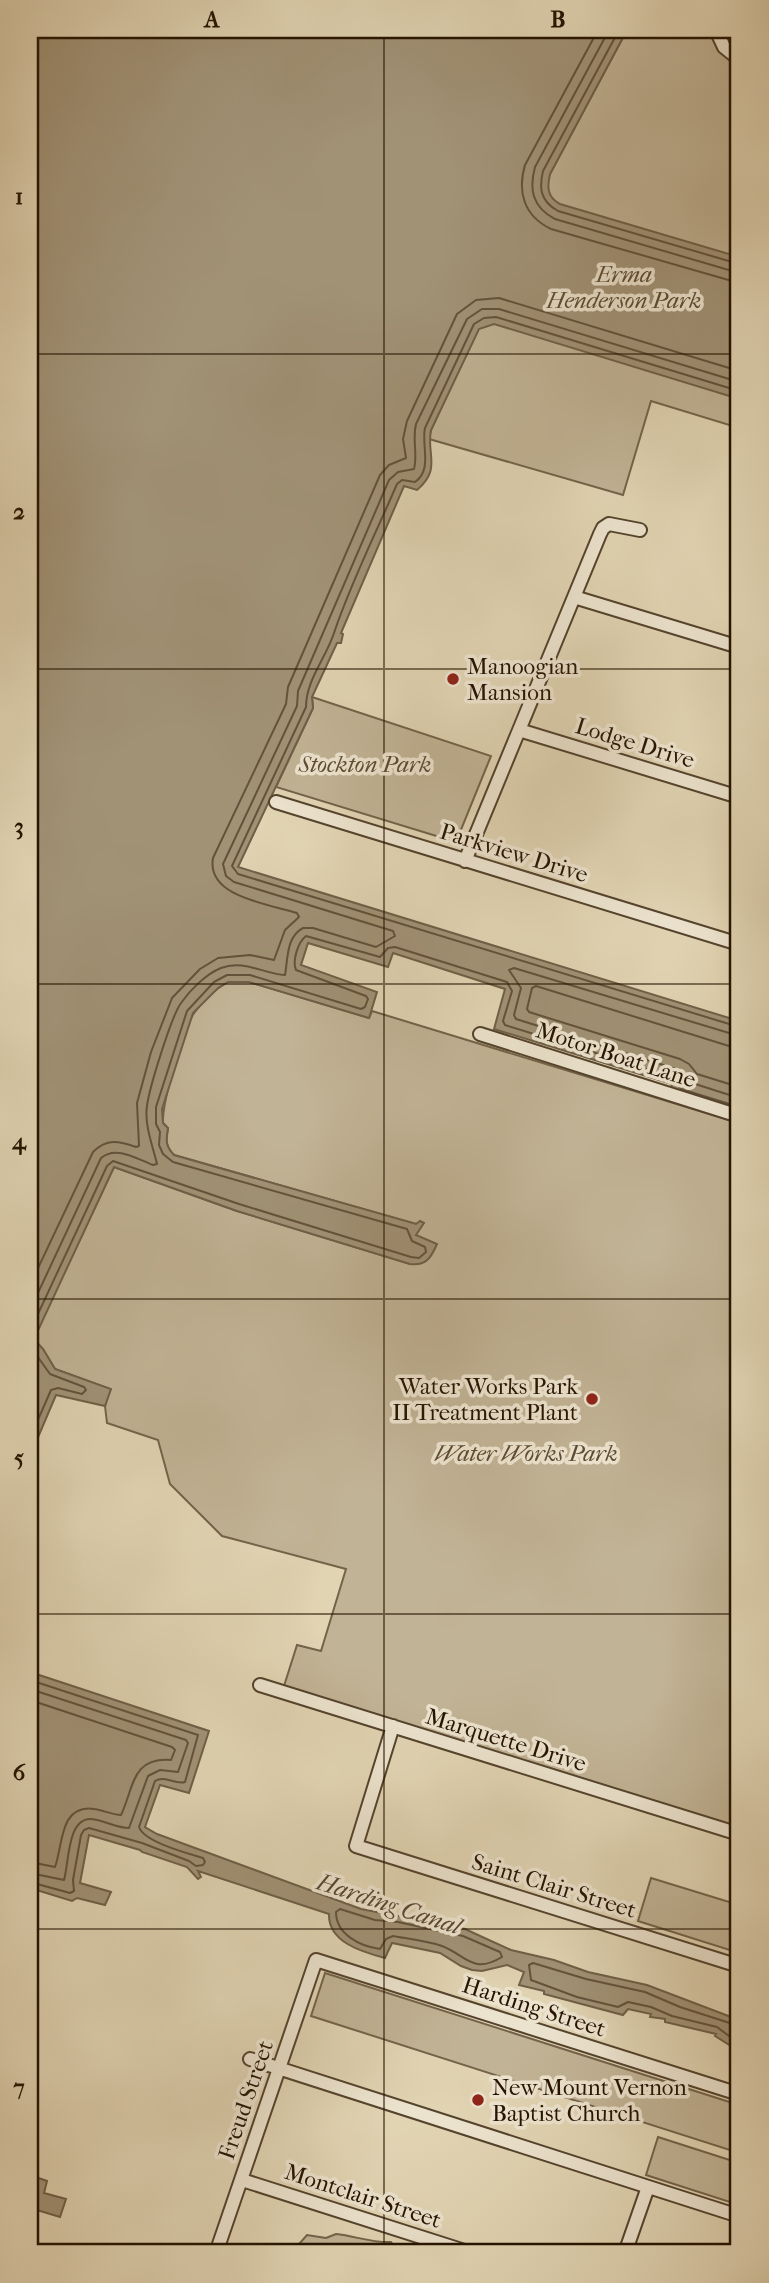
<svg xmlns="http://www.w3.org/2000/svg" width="769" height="2283" viewBox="0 0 769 2283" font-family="'IM FELL French Canon',serif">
<rect width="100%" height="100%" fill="#e1d4b3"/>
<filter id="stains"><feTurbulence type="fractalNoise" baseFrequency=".00286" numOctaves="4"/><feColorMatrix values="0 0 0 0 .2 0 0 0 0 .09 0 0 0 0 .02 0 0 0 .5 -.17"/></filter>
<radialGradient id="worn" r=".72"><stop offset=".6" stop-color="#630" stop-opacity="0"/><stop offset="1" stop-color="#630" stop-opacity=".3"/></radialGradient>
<path fill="#c1b395" stroke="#73634a" stroke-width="2" d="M627,30H739V428L651,401L623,495L429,439L431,430L550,174Z
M312,697L491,756L456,842L276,787L313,708Z
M228,982H249L369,1018L372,1011L739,1123V1828L284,1686L297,1645L321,1651L346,1569L222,1536L170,1484L158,1440L107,1423L105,1406L110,1389L55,1369L43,1349L33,1339L114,1167L237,1211L410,1264L416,1224L174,1155C165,1146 166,1140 168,1128L163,1123C162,1103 183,1027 195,1012C203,1000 216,989 228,982Z
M651,1878L739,1905V1953L638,1921Z
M325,1973L739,2105V2153L311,2016Z
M658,2137L739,2163V2205L646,2175Z
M336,2234C355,2236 372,2243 391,2242L398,2253H291L307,2235L326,2238Z"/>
<path fill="#a19276" stroke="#6f5f47" stroke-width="2" d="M30,30H627L550,174C547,187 547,197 560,204L739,257V399L494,324L479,329L431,430C426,454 442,469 417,490L404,486L341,633L343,634L341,643H337L312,697L313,708L238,867L739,1021V1114L670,1093L672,1084L494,1029L505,989L393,953L388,967L308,943L301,965L377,992L369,1018L249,982H228L218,988L193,1013L162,1109L163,1123L168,1128C166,1140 165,1146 174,1155L416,1224L420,1221L424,1223L416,1235L437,1244C431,1258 426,1266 410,1264L237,1211L114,1167L34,1339L43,1349L55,1369L111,1389L105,1406L56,1395L30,1456Z
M30,1672L209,1731L189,1793L160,1785L145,1827L157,1834L361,1909L465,1929L511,1950L554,1960L588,1972L647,1985L739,2020V2048L731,2046L715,2036L716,2034L665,2022V2019L650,2017L651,2014L628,2009L623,2015L544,1994V1991L519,1985L524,1972L507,1965L482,1971L472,1970L461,1966L440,1953L392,1943L385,1958C362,1952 328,1942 329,1914L198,1871L201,1877L198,1879L187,1867L142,1852L140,1850L89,1835L80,1883L111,1892L105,1905L77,1898L72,1901L30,1888Z
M30,2175L47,2181L44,2193L66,2199L60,2217L37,2210L30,2231Z"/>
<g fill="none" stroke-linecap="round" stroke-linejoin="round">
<path stroke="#63523b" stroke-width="2" d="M598,30L525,165C517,192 524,216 551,229L739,283
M609,30L535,167C529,189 532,207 555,219L739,273
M619,30L543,171C539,188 540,201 558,211L739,264
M739,391L496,317L484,318L474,324L425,428C421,444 433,470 415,482L402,480L397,484C376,533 351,582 334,633C326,658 306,680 306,707L232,866L238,874L739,1027
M739,1036L514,968L509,970L521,988L514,1015L516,1019L676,1069L683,1073L689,1082L739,1098
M739,1047L729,1046L536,986L532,988L527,1009L529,1012L680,1059L689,1064L697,1074L739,1087
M30,1285L93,1152C107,1138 119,1141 136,1147L139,1146L137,1103L151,1052L172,998L200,969L218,958L250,955L274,960L285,930L299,917L297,913C269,904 206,897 213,858L286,704L288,687L380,475L389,465L406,458L403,439L407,421L457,314L476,300L499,298L739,371
M30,1310L101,1158C116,1145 137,1159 153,1165L157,1164C153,1147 144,1124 147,1106C149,1089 171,1017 181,1003C190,990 206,974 221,968C243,959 264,974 285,975C288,959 286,937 303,928H313L376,947L395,936L393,931L234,882L226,876L223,864L297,706L298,691L389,480L398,472L414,469C418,454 412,440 416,424L467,319L482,309H499L739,382
M30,1331L107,1166L113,1161L239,1204L411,1257L419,1258L426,1252L425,1247L412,1241L407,1229L173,1162L163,1154L159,1145L160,1132L156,1124V1107L187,1011L214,982L227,975H250L361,1009L365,1007L368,999L366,996L296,970C292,961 298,942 306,936L380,957L388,948L395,947L507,982L512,991L503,1021L505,1025L673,1077L681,1089L739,1107
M30,1346L50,1374L84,1387L86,1390L82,1394L58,1388L51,1390L30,1438
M30,1680L198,1735L185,1782C175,1785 165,1775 155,1781L139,1827C144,1842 187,1853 203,1858L205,1862L203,1865L196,1866L189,1861L142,1843L89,1828L84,1830L81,1835L73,1880L74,1891L70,1893L30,1882
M30,1689L186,1740L188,1743L178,1772L160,1770L148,1776L129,1828C116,1828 104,1820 91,1819C67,1818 69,1864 64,1880L30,1873
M30,1700L172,1747L175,1750L171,1760C131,1757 134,1788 121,1815C112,1815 103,1810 94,1809C59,1804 63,1846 55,1867L30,1862
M340,1909L375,1920L398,1922L463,1936L500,1952L502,1957C472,1975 466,1955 442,1946C427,1941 409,1939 393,1936L386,1939L380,1949C359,1946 336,1934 336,1912Z
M739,2026L680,2007L645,1992L586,1979L533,1963L529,1965L531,1980L577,1997L618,2007L628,2002L651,2007L672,2016L717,2027L733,2039L739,2041"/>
<g stroke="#54432d" stroke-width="16">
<path id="street" d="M716,30L724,47L739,59
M574,597L739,647
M519,730L739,797
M276,802L739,944
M465,861L600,534L603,528L609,524L640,530
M480,1034L739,1116
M260,1685L739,1834
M393,1726L356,1846L739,1966
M250,2059L739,2216
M242,2180L471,2253
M216,2253L316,1960L739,2094
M625,2253L648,2187"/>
</g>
<use href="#street" stroke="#ece3ce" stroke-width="12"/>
</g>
<path fill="none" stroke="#251300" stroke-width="2" stroke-opacity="0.55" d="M384,30V2253M30,354H739M30,669H739M30,984H739M30,1299H739M30,1614H739M30,1929H739"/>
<g fill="#8f2418" stroke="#ece3ce" stroke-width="2.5">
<circle cx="453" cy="679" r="7"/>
<circle cx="592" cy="1399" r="7"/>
<circle cx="478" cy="2100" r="7"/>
</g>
<g text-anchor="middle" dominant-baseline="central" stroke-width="7" stroke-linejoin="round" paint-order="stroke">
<g font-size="23" font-style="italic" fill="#5c4b34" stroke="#ece3ce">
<text x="624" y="274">Erma<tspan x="624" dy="26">Henderson Park</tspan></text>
<text x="365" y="764">Stockton Park</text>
<text x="526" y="1453">Water Works Park</text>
</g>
<g font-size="23" fill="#251300" stroke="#ece3ce" text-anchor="start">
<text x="467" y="666">Manoogian<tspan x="467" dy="26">Mansion</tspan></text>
<text x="578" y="1386" text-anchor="end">Water Works Park<tspan x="578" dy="26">II Treatment Plant</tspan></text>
<text x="492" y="2087">New Mount Vernon<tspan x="492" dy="26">Baptist Church</tspan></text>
</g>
<g font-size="23" fill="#251300" stroke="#ece3ce">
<text transform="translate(635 743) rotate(17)">Lodge Drive</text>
<text transform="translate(514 853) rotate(17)">Parkview Drive</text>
<text transform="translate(616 1055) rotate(18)">Motor Boat Lane</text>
<text transform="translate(506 1740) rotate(17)">Marquette Drive</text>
<text transform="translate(554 1886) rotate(17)">Saint Clair Street</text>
<text transform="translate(534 2007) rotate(18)">Harding Street</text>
<text transform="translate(246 2100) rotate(-71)">Freud Street</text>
<text transform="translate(363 2196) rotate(18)">Montclair Street</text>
</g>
<g font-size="24" font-style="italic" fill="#57462f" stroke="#ece3ce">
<text transform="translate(389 1904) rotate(18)">Harding Canal</text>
</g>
</g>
<rect width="769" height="2283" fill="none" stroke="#e1d4b3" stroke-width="77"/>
<rect x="38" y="38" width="692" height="2206" fill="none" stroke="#251300" stroke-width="2.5"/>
<g font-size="23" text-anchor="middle" font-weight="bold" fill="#251300">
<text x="212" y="27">A</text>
<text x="558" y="27">B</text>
<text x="19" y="204">1</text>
<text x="19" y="519">2</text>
<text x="19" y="834">3</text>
<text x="19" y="1149">4</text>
<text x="19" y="1465">5</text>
<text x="19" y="1780">6</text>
<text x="19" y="2095">7</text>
</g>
<rect width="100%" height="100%" filter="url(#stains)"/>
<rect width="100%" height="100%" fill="url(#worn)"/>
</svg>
